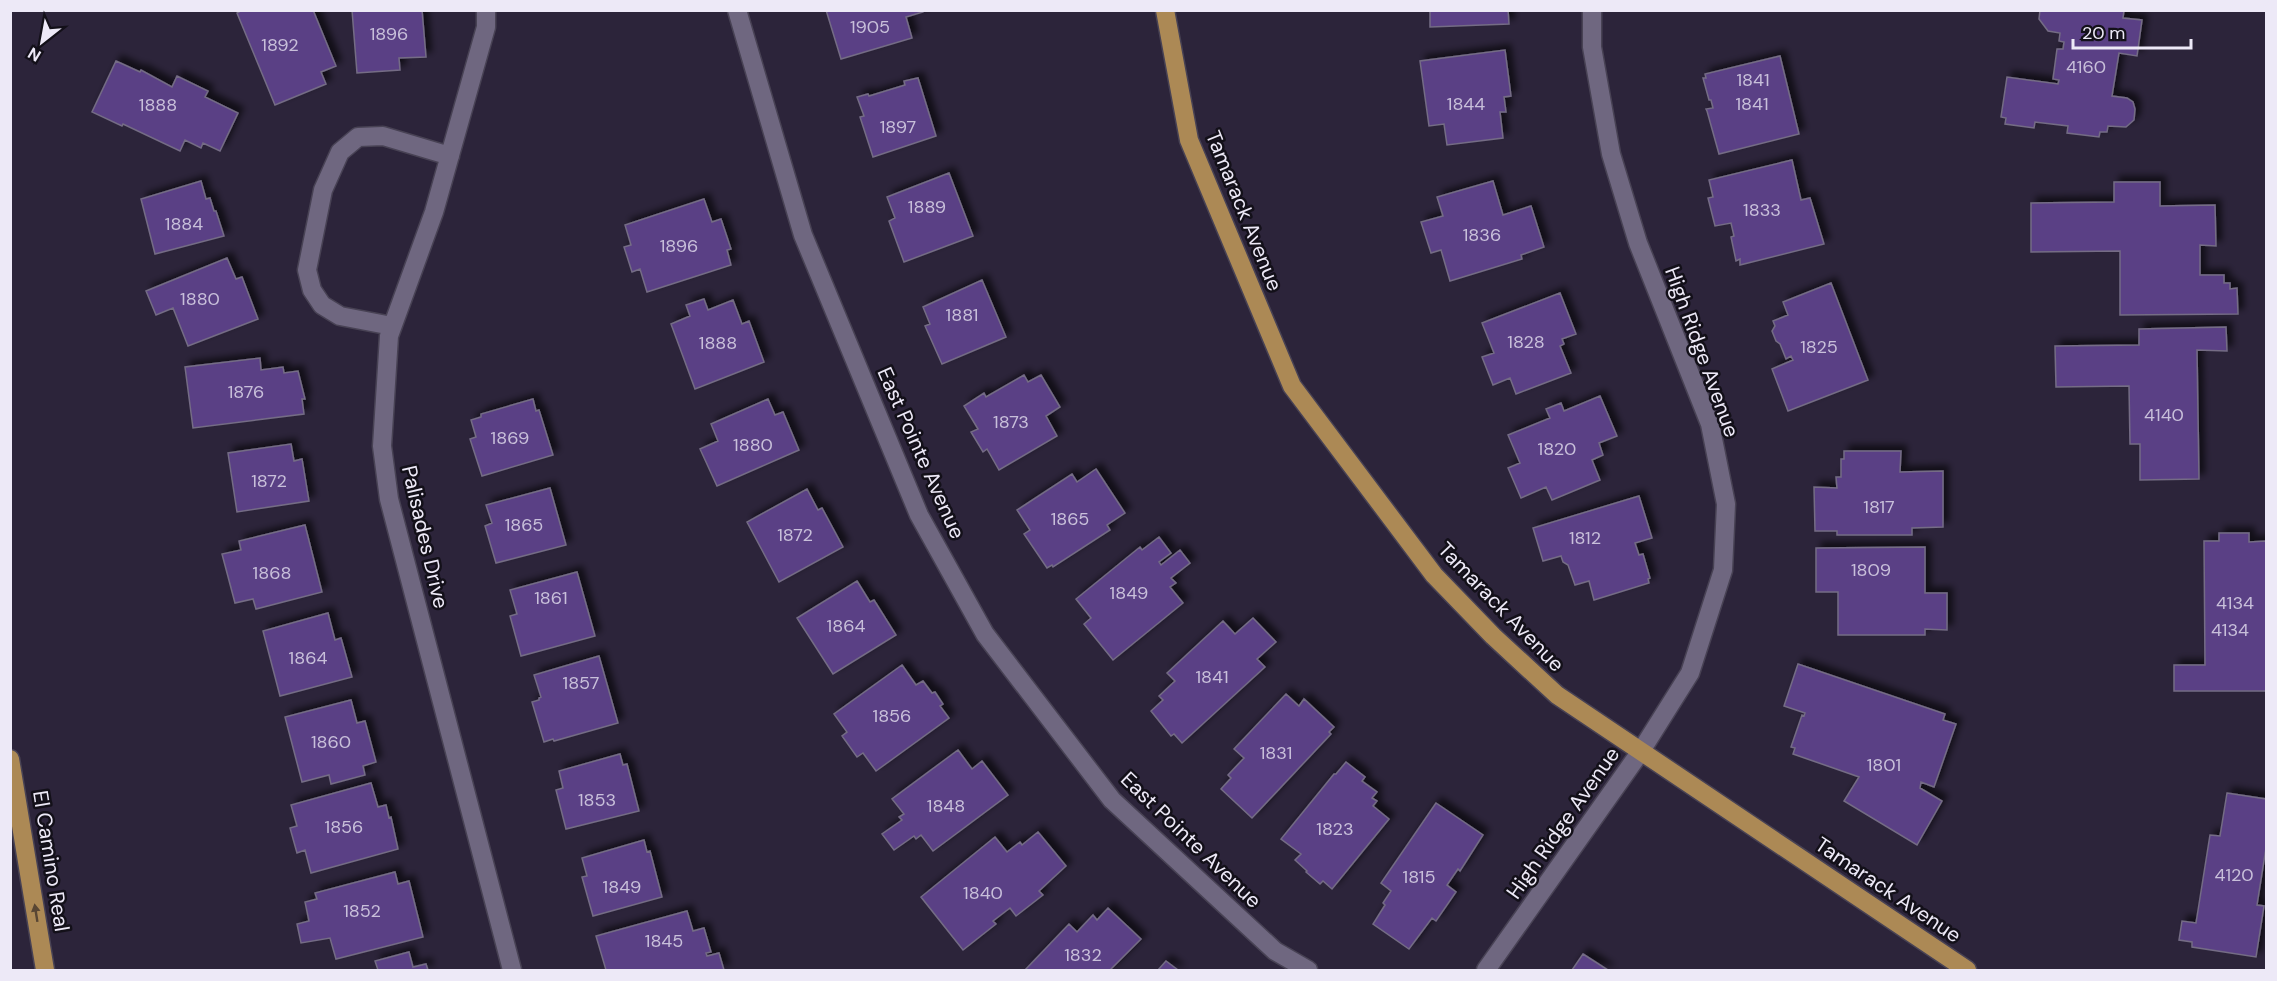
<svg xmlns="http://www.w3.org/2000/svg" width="2277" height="981" viewBox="0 0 2277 981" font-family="'DM Sans',sans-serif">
<defs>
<filter id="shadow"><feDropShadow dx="5.5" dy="-5.5" stdDeviation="3" flood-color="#0009"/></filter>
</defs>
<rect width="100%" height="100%" fill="#2c243a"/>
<path fill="#5a4185" stroke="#746c85" stroke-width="1.5" filter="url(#shadow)" d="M242,10H313L336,66L321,72L326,84L275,105L237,13Z
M352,10H422L426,57L399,58L400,70L357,73Z
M826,10H923V12L906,17L912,38L841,59Z
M1430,10H1508L1509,24L1430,27Z
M2040,10H2124L2123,18L2142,20L2137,56L2119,53L2112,96L2127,98L2133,102L2135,109L2134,120L2126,127L2108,126L2107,132H2100L2099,137L2067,133L2068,126L2035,122L2034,128L2005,124L2006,118L2001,117L2007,77L2058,84L2059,80L2053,79L2057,49H2063L2064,42L2059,41L2060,33L2048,31L2039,19Z
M1505,50L1511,96L1504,97L1506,112H1500L1503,138L1447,145L1444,124L1429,126L1420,61Z
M1780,56L1799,134L1719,154L1707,111L1706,109L1713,108L1711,100H1709L1703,78H1706L1705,74Z
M116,61L140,72L141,70L172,87L177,76L208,91L205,97L238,113L220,151L203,143L201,148L185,140L180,151L123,124L122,126L92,112Z
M918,78L936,136L873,157L860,117L864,116L857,97L868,94L869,96L905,85L904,81Z
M1792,160L1801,200L1810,198L1824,244L1740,265V259L1736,261L1731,237L1734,236L1731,223L1715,226L1708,198L1713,197L1709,180Z
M949,173L973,236L904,262L889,221L895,218L887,197Z
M201,181L206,199L210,198L214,211H216L224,236L155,254L141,199Z
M1493,181L1503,215L1531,206L1544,247L1521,255L1522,259L1450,281L1441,250L1431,253L1421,222L1443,216L1437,197Z
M2114,182H2160V206L2215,205L2216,246L2200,245V275H2224V283H2230V289L2237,288L2238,314L2120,315V251L2031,252V203L2114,202Z
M704,199L712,222L721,219L731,249L727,250L731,265L647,292L640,269L632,272L624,247L631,245L625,225Z
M227,258L236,279L242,277L258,319L188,346L173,308L156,315L146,291Z
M982,280L1006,337L942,364L925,326L930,324L923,307Z
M1831,283L1868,380L1788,411L1772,369L1793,360L1791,356L1786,359L1780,344L1776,341L1772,331L1775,326L1773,321L1788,315L1783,302Z
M1560,293L1576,334L1562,339L1564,344L1560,346L1571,373L1516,394L1510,378L1493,385L1482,357L1494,353L1482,323Z
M704,299L708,310L733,300L742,324L749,321L764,362L695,389L671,324L690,316L686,305Z
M2226,327L2227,351L2197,350L2199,479L2140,480V444H2130L2129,386L2056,387L2055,346L2139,345V329Z
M260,358L261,370L283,367L284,373L298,371L305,399H302L304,414L193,428L185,367Z
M1024,375L1028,382L1041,375L1060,407L1046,416L1057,436L999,470L987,449L983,452L971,432L978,429L964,406L984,393L986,397Z
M1600,396L1617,436L1599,443L1603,455L1592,460L1600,480L1552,500L1546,487L1521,498L1508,468L1520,463L1508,435L1550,418L1546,409L1561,403L1564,411Z
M533,399L536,411L539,410L553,455L482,476L470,439L476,437L471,420L481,417V414Z
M768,399L775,415L783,412L799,450L717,486L700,449L718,441L711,424Z
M291,444L294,461L302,459L309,501L237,512L228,453Z
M1844,451H1901L1900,472L1943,471V527L1912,528V535H1837V531H1815L1814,487L1837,488L1836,477H1841V459H1844Z
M1096,469L1125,513L1107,525L1110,530L1053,567L1052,565L1047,568L1024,534L1030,530L1017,510L1072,474L1077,482Z
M550,488L566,545L496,563L485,526L492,523L486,505Z
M807,489L818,510L822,508L843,547L779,582L747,522Z
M1639,496L1652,538L1635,543L1639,555L1643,554L1650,578L1648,579L1649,583L1594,600L1589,581L1575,585L1568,565L1563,562L1561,556L1543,561L1533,528Z
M305,525L322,592L256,609L253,599L235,603L222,554L241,550L239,541Z
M2219,533H2249V542L2266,541V691H2174V665H2205L2204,541H2219Z
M1159,537L1171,553L1159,562L1161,565L1180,550L1190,563L1171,578L1176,583L1170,587L1183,603L1113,660L1084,624L1091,618L1076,599L1140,547L1142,550Z
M1925,547V593H1947V630L1925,629V635H1838V592H1816V548Z
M577,572L595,636L521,656L510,616L517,614L510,590Z
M857,581L870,602L874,600L896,635L833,674L797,618Z
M328,613L335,640L341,638L352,677L280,696L263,631Z
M1253,618L1276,642L1257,659L1265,667L1182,743L1174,734L1171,736L1151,711L1163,700L1159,696L1175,681L1167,673L1223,621L1235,634Z
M599,656L618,723L554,741L553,739L544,742L532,702L539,700V698L541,697L534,675Z
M1798,664L1945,714L1943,720L1956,724L1934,787L1921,782L1920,788L1942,801L1917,845L1844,801L1859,777L1793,754L1795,748L1791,747L1802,715L1804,716L1805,713L1784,706Z
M902,665L916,685L923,681L932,693L935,692L943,704L940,706L949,718L876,771L863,753L857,757L842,736L847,732L834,714Z
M1286,694L1299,706L1304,699L1334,727L1329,732L1331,734L1252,818L1221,789L1231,778L1228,775L1244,758L1234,749Z
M351,700L357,723L365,721L376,762L363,766L365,775L331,784L329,775L302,782L285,717Z
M958,750L972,769L982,761L1008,795L933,851L921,835L916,839L914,836L894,850L882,834L902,820L899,817L904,814L892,799Z
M620,754L623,765L627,764L639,811L566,829L556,790L563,788L559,771Z
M1346,762L1365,777L1362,781L1377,792L1372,798L1377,801L1373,806L1389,819L1332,889L1323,881L1320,884L1306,872L1307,871L1295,860L1301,854L1281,839L1334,774H1336Z
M371,783L378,807L386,805L389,818L391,817L398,849L311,873L305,850L297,853L290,828L297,826L291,805Z
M2227,793L2266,799V848L2257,905L2264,906L2256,957L2192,947V942L2179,940L2182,921L2196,923L2210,835L2220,836Z
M1436,803L1483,835L1460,871L1458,869L1447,885L1456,892L1436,921L1432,918L1409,949L1373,924L1385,905L1383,903L1391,891L1381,883Z
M1038,832L1066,866L1039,891L1043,895L1016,916L1010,908L993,921L996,924L963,950L921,897L995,837L1007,852L1020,842L1022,845Z
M644,840L647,852L650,851L662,897L593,916L582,877L587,876L582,858Z
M395,872L398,884L409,881L423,937L336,959L330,938L301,943L297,924L309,921L305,902L317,899L315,893Z
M1108,908L1141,939L1110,970H1025L1069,924L1077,932L1093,915L1097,920Z
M687,911L693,931L704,928L711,952L706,953L707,956L719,953L724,970H606L596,936Z
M409,952L413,967L426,964L428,970H378L375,961Z
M1583,954L1608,970H1572Z
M1166,961L1178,970H1158Z"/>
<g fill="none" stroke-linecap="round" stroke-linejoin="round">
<g stroke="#484254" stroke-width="21">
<path id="minor" d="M486,10V27L434,212L389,336L382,446L389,499L512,970
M737,10L803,235L919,515L985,634L1112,800L1275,951L1308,970
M392,326L340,316L322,305L312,290L307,270L323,190L340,152L358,137L383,136L450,156
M1486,970L1641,751L1690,673L1723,570L1726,504L1710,424L1638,243L1611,154L1592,47V10"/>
</g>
<g stroke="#484254" stroke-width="21">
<path id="major" d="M1165,10L1189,140L1292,386L1434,575L1493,636L1557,695L1967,970
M10,759L45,970"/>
</g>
<use href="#minor" stroke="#6f6780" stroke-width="18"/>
<use href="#major" stroke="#ac8955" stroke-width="18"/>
</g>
<defs><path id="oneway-solid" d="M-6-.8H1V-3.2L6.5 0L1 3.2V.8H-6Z" transform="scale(1.5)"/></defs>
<use fill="#584634" href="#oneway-solid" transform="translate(36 913) rotate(-99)"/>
<g text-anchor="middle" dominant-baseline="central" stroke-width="5" stroke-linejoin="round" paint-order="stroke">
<g font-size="18" fill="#c8bfda">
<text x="870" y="27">1905</text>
<text x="389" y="34">1896</text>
<text x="280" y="45">1892</text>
<text x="2086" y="67">4160</text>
<text x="1753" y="80">1841</text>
<text x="1466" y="104">1844</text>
<text x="1752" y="104">1841</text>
<text x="158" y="105">1888</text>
<text x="898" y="127">1897</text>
<text x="927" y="207">1889</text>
<text x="1762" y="210">1833</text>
<text x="184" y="224">1884</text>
<text x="1482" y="235">1836</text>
<text x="679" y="246">1896</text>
<text x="200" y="299">1880</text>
<text x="962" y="315">1881</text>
<text x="1526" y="342">1828</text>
<text x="718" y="343">1888</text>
<text x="1819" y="347">1825</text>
<text x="246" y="392">1876</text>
<text x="2164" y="415">4140</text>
<text x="1011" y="422">1873</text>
<text x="510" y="438">1869</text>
<text x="753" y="445">1880</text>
<text x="1557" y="449">1820</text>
<text x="269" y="481">1872</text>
<text x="1879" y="507">1817</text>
<text x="1070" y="519">1865</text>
<text x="524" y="525">1865</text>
<text x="795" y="535">1872</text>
<text x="1585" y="538">1812</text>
<text x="1871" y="570">1809</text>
<text x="272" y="573">1868</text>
<text x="1129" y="593">1849</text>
<text x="551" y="598">1861</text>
<text x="2235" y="603">4134</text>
<text x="846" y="626">1864</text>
<text x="2230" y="630">4134</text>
<text x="308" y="658">1864</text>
<text x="1212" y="677">1841</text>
<text x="581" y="683">1857</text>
<text x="892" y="716">1856</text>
<text x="331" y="742">1860</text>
<text x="1276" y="753">1831</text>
<text x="1884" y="765">1801</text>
<text x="597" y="800">1853</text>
<text x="946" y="806">1848</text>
<text x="344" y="827">1856</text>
<text x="1335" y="829">1823</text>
<text x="2234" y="875">4120</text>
<text x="1419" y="877">1815</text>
<text x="622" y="887">1849</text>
<text x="983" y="893">1840</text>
<text x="362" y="911">1852</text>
<text x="664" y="941">1845</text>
<text x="1083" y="955">1832</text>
</g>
<g font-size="21" fill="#ede9f7" stroke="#131019">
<text transform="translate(1244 211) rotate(68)">Tamarack Avenue</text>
<text transform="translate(1702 352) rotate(70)">High Ridge Avenue</text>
<text transform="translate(921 453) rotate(66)">East Pointe Avenue</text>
<text transform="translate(425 537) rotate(77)">Palisades Drive</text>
<text transform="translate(1501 607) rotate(46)">Tamarack Avenue</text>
<text transform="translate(1563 823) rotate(-55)">High Ridge Avenue</text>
<text transform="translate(1191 840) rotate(44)">East Pointe Avenue</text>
<text transform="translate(51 861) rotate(81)">El Camino Real</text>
<text transform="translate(1888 890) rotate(34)">Tamarack Avenue</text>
</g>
</g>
<rect width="2277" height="981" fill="none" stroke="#ede9f7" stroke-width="24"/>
<g transform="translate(42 42) rotate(211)" stroke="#131019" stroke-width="4.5" paint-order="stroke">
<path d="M0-4.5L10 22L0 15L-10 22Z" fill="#ede9f7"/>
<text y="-9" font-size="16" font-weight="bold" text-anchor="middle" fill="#ede9f7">N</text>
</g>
<path d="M2073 39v9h118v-9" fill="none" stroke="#ede9f7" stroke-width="3"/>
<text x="2082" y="39" font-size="18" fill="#ede9f7" stroke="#131019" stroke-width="4.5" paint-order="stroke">20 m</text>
</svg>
